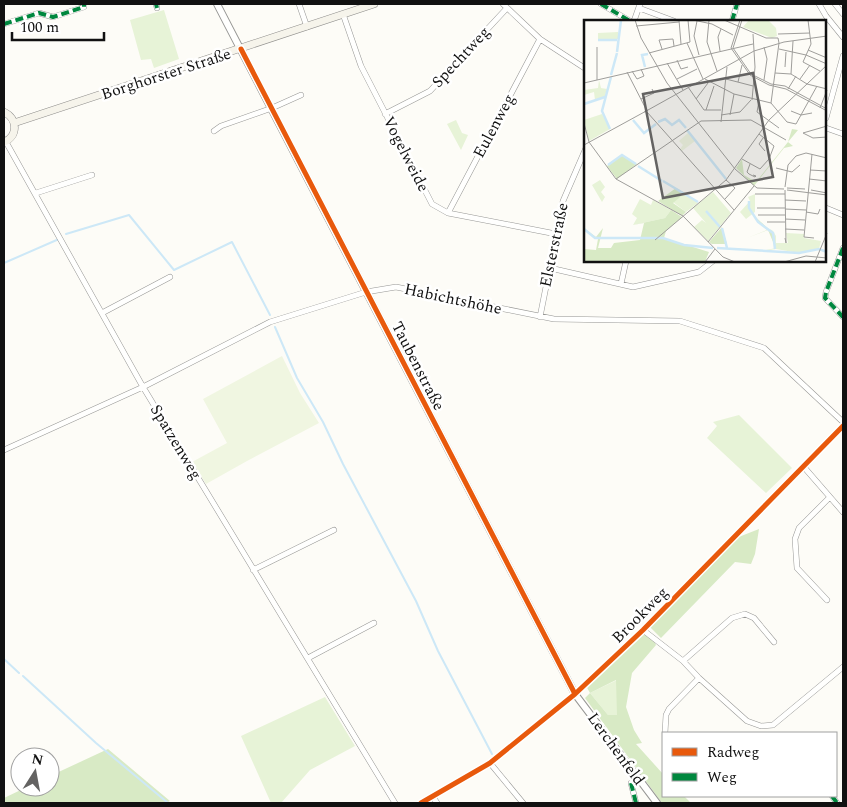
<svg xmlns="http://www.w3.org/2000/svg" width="847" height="807" viewBox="0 0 847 807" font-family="Spectral,serif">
<rect width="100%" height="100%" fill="#fdfcf7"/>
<path fill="#e7f3d7" d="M164,10L179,59L154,68L151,59L141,60L130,20Z
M456,120L462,133L468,135L461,150L447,124Z
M739,415L792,468L766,493L707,438L717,426L713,422Z
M617,680V716L608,715L590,693Z
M325,697L355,746L310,770L281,803H271L241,736Z"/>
<path fill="#d8eac5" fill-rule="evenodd" d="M759,529L755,554L751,564L735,562L661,638L648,625L731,540Z
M643,630L652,637L656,645L632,673L626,707L634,730L642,743L636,744L663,774V796H684L691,803H662L585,698L590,693L585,684ZM616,680L617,715H608L590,693Z
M108,749L170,801L166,803H4V798L27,787H50V776Z"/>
<path fill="#f0f6e1" d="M282,356L300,393L319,423L247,461L206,484L192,462L227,443L203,399Z"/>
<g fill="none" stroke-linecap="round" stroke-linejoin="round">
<path stroke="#cde8f7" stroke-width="2" d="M66,234L129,215L174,270L232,242L270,315
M4,263L59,239
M275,327L297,378L323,422L343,464L416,601L438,651L492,754
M4,659L19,673
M23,676L96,743L168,803"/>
<g stroke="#979795" stroke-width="6">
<path id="minor" d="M156,4L157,8
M299,4L307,27
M503,4L540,39L586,69
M601,4L630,21
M819,4L826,16L843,37
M835,4L843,14
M639,8L674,21
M343,14L361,66L432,204L448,213L556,234
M634,21L640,4
M732,21L737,4
M4,24L39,13L53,17L84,7V4
M385,114L430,91L507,8
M826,118L843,56
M826,128L843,134
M214,131L221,126L272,108L301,95
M6,142L143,387L395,803
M36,193L92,175
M826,208L843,215
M448,213L540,39
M843,248L826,292L825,298L843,317
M550,268L633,287L699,272L713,261
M621,284L626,261
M102,313L170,277
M540,317L563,201L586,148
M4,450L143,387L270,322L366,292L396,287L554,319L680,321L764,348L843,422
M803,466L843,512
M253,570L334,530
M827,600L797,568L795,539L799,528L829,498
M643,630L683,661L699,678L747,721L761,726L773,725L843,667
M308,658L374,623
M683,661L732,618L745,614L754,618L774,642
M665,733L666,715L669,709L699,678
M490,763L523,803
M631,783L636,803
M832,796L837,803
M433,797L437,803
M421,803L490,763L575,694L643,630L843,426"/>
</g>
<g stroke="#979795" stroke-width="8">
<path id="tertiary" d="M217,4L575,694L657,803"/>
</g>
<g stroke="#8e8d8b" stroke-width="8">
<path id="secondary" d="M4,112C18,119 18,136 4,142
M14,123L374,4"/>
</g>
<use href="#minor" stroke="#fffffe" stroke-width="5"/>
<use href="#tertiary" stroke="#fffffe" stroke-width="6"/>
<use href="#secondary" stroke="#f6f4eb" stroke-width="7"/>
<path stroke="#00873e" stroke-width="4" stroke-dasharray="8 4" stroke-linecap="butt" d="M156,4L157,8
M601,4L630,21
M732,21L737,4
M4,24L39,13L53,17L84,7V4
M843,248L826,292L825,298L843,317
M631,783L636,803
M832,796L837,803"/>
<g stroke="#fff" stroke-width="8">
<path id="cycleway" d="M241,49L575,694
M421,803L490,763L575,694L643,630L843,426"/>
</g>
<use href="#cycleway" stroke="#e8590c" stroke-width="5"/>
</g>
<g text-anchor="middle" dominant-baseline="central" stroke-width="5" stroke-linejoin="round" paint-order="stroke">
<g font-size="16" fill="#111" stroke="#fff">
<text transform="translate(461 57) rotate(-47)">Spechtweg</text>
<text transform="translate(166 74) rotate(-18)">Borghorster Straße</text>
<text transform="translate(494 126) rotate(-62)">Eulenweg</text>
<text transform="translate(406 154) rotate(63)">Vogelweide</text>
<text transform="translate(554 245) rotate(-78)">Elsterstraße</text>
<text transform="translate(453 299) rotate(12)">Habichtshöhe</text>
<text transform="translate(418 366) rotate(63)">Taubenstraße</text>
<text transform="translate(176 442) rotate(59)">Spatzenweg</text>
<text transform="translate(640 615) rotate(-45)">Brookweg</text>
<text transform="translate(616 749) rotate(54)">Lerchenfeld</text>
</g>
</g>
<g transform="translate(584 20)">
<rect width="242" height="242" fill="#fdfcf7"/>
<path d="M165,0H184L192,8L193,16L188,18L159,7ZM34,12V19L14,20V13ZM15,60L17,68L23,69L21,76L11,80L10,72L0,75V70L14,68ZM18,94L26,109L5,121L0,100ZM16,160L21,167L17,172L21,177L18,182L8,165ZM129,172L147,193L124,221L110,207L118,200L122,203L109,188ZM101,173L114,183L102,192L89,182ZM171,174V192L162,199L156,192L166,181L164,177ZM56,179L67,185L69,180L87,190L81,198L49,205L53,198L48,194ZM186,209L189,211L192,216V223H204L202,213L220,214V218L237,221L235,229L215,233L192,229L171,232L192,228Z" fill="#e7f3d7"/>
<path d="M208,109L214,110L204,122L209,126L200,128L170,166L152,148L158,139L160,155L172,162L204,122ZM38,135L53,144L33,159L23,146ZM92,168L101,173L89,183L102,192L98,196L74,181ZM87,190L98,197L82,211L80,218L125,232L121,242H0V229L12,230L14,219L11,218L0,208L12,217L19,208L14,228H27L30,223L56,220L60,203L49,205L81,198ZM168,194L189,213L192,229L184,210L163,218L183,210ZM138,207L143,224H128L125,222Z" fill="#d8eac5"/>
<path d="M104,113L111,121L98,131L96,129L99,125L95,121Z" fill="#f0f6e1"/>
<path fill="none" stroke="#cde8f7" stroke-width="2.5" d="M14,20H33M33,32L37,0M61,47L58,35L64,34M27,55L33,33M0,84L21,77M49,100L60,113L72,104M74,102L81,99L88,105L95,100L102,108M26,109L18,91L27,57M103,110L142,159M24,145L38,135L52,144M54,146L78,161M79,161L114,182M165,181V188L174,202L189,213L191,229M122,191L136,207M138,208L143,228M0,209L11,218H79L100,225L129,228M133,228L215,233L235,229L243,232"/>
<path fill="none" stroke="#9f9e9b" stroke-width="1" d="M51,0L57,18L83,63L151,149L173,168L200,169M95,0L97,24M109,0L128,4L149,15M125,0L123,22L133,51M140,0L182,18H194L195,23M156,0L147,28L166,55L185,65L202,69L243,91M158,0L149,28L167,54L187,64L201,66L243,89M224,0L227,24L219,42L236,51M113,1L110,16L115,35M52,6L95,2M194,14L226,13M103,23L119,59M78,29L75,20L89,19L90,26M195,29L222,35L243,44M224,30L243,38M136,31L134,17L137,9M65,33L106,22L104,0M93,40L97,49L104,47M83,43L99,70M201,47L202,32M48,51L53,59L60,56L57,49M43,52L62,89M191,53L207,54L223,64L243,69M207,54L209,21M93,59L113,49M121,59L150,74L187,83M142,59L169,66M216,59L226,45M13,60V27M180,60L183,39L180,27M154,62L158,45M0,63L169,24M104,67L120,90H137M204,69L212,56M57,79L70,73L68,69M112,79L124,63M168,80L171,47L169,14M175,81L173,92L195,108M187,83L203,102L212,104L233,66M187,83L195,23M236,88L243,70M64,90L170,31L200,22L243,16M122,90L130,66M207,91L217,95L228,93M63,92L150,190M137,95L156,92L167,80M146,95L150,74M137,102L143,47M0,103L5,122L32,159L99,196L139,237L151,242M243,106L219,113L229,118L243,117M179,118L175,124L181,131M0,125L64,90L60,92M228,134L220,217L230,218M158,139L176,149L185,139L190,126L175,114M166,144L163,152L165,154L171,157L172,156L169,155M192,148L208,152L216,145M226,150L243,151M32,159L117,101L167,100L202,120M225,159L243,161M201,167L204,145L212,136L222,133L243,138M203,168L221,169M203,170L243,175M227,170L243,173M171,174H201M141,179L151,168L142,160M201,180L222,181M173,188H201M201,189L222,190M222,192L234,194L236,189M174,195H201M201,199L221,200M183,202H201M201,209L220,210M201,218L202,223L201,170M71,220L142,160L185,100L243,45M124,222L170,166M121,242L131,229M200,242L222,236L243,238M231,242L243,213"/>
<path fill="#646362" fill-opacity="0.15" stroke="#646362" stroke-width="2.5" d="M169,53L189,157L79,178L59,74Z"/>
<rect width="242" height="242" fill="none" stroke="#111" stroke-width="2.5"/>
</g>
<rect width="847" height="807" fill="none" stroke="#111111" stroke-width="10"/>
<rect x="662" y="732" width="175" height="65" fill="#ffffff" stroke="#a0a0a0"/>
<rect x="672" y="748" width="25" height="8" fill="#e8590c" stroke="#a0a0a0"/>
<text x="707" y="757" font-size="15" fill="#111111">Radweg</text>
<rect x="672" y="773" width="25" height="8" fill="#00873e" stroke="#a0a0a0"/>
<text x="707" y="782" font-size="15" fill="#111111">Weg</text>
<g transform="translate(35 772) rotate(11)"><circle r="24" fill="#ffffff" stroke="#a0a0a0"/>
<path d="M0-4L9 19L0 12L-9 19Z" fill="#646362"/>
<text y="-8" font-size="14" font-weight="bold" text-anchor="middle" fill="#111111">N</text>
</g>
<path d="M12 32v8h92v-8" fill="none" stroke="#111111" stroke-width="2.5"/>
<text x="20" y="32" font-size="15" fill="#111111" stroke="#ffffff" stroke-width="4" paint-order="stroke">100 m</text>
</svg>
